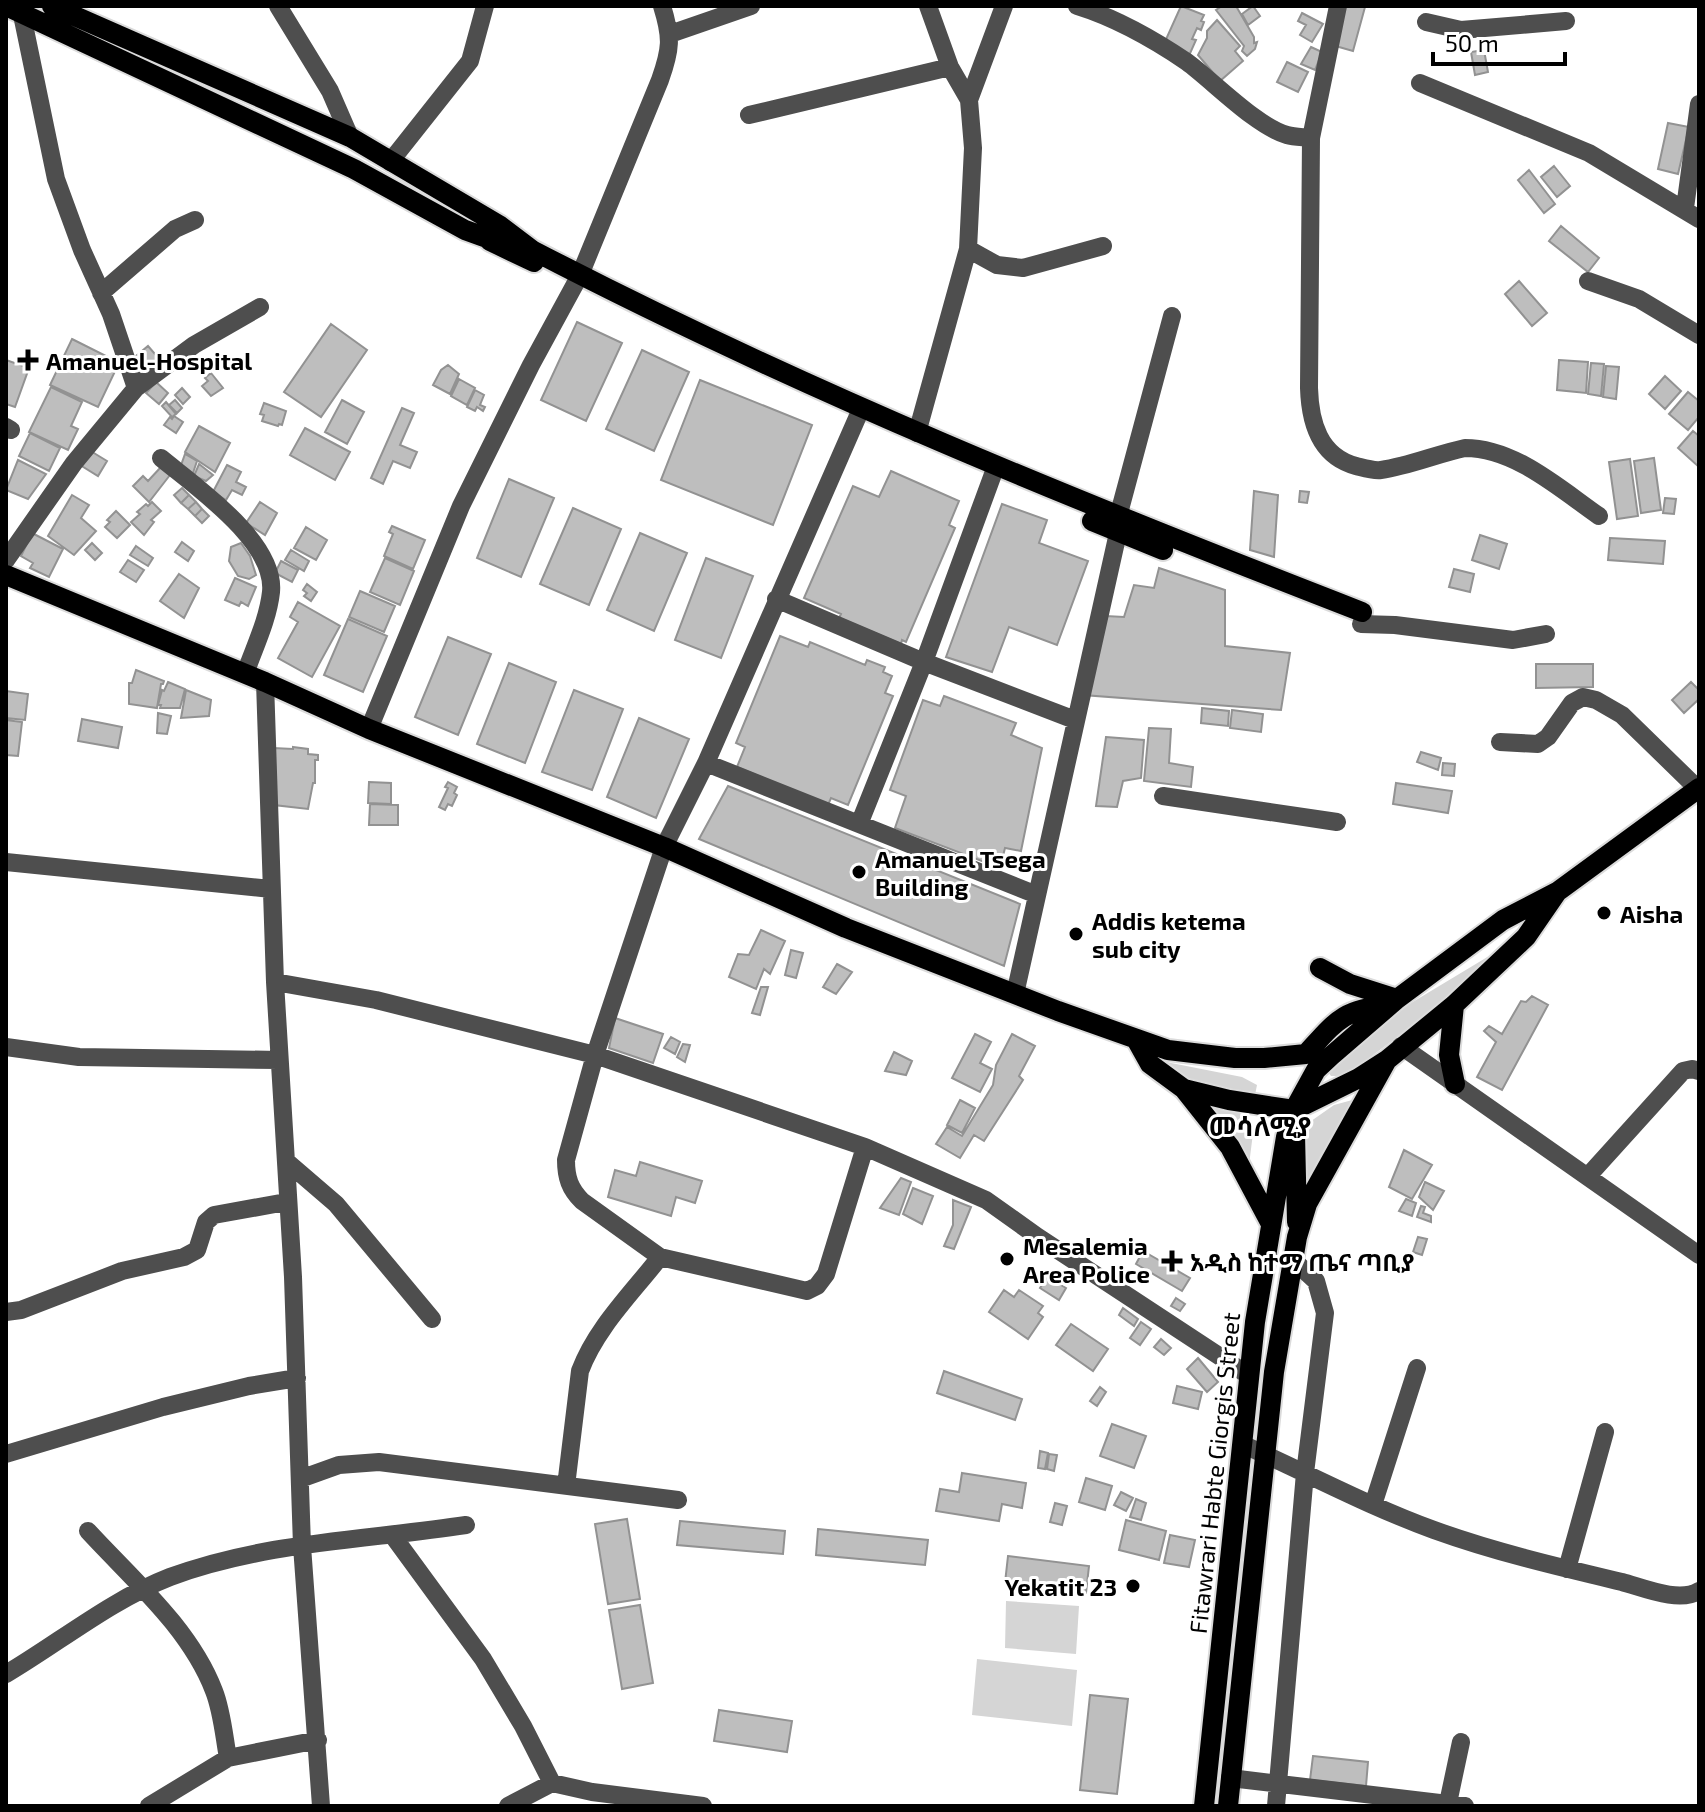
<svg xmlns="http://www.w3.org/2000/svg" width="1705" height="1812" viewBox="0 0 1705 1812" font-family="'Exo 2','Noto Sans Ethiopic',sans-serif">
<rect width="100%" height="100%" fill="#fff"/>
<path fill="#d5d5d5" d="M1499,950L1424,1017L1353,1070L1342,1076H1331L1324,1067L1411,1003Z
M1151,1059L1242,1077L1257,1085L1255,1095L1209,1092Z
M1356,1099L1334,1134L1303,1192L1300,1151L1304,1126L1334,1105Z
M1207,1107C1226,1107 1242,1110 1254,1125L1248,1173Z
M1006,1601L1079,1606L1076,1654L1005,1648Z
M977,1659L1077,1670L1072,1726L972,1715Z"/>
<path fill="#bebebe" stroke="#929292" stroke-width="2" d="M1181,6L1204,15L1201,21L1204,22L1201,30L1197,28L1192,39L1196,40L1188,58L1163,46Z
M1222,6H1236L1254,37V43L1257,42L1255,49L1247,56L1242,51L1244,46L1216,10Z
M1253,6L1260,16L1248,25L1242,14Z
M1343,6L1365,7L1353,51L1332,45Z
M1302,13L1323,24L1312,42L1300,35L1306,25L1298,21Z
M1217,20L1240,46L1235,51L1243,61L1220,81L1198,55L1207,38V31Z
M1311,47L1322,52L1315,70L1301,64Z
M1484,50L1488,72L1475,75L1471,52Z
M1287,62L1308,72L1298,92L1277,82Z
M1668,123L1689,127L1678,174L1658,169Z
M1554,166L1570,186L1557,197L1541,177Z
M1529,170L1555,204L1544,213L1518,180Z
M1561,226L1599,258L1588,272L1549,241Z
M1519,281L1547,313L1532,326L1505,294Z
M577,322L622,343L586,421L541,400Z
M331,324L367,350L321,417L284,392Z
M72,339L112,359L111,362L118,365L98,407L50,385Z
M148,346L162,362L142,378L129,362Z
M642,350L689,372L654,451L606,429Z
M6,360L29,368L15,407L6,404Z
M1559,360L1588,362L1586,393L1557,390Z
M1591,363L1604,364L1601,396L1588,394Z
M448,365L459,374L450,394L433,385L441,370Z
M1606,366L1619,367L1616,399L1603,397Z
M211,373L223,388L211,396L202,386L208,381L205,378Z
M1665,376L1681,391L1665,409L1649,394Z
M459,379L475,388L467,405L451,396Z
M700,380L812,425L773,525L661,480Z
M156,382L168,393L159,404L146,393Z
M51,387L82,402L71,426L78,429L68,450L29,432Z
M182,388L190,397L183,404L175,395Z
M475,390L484,395L480,405L485,407L483,411L477,407L475,411L467,407Z
M1688,392L1699,401V417L1688,430L1669,414Z
M175,400L182,408L177,413L169,405Z
M342,400L364,412L347,444L325,432Z
M166,402L176,414L172,417L162,406Z
M264,403L286,411L282,425L279,424L278,426L262,421L264,415L260,414Z
M402,408L414,413L400,445L417,452L410,468L393,461L383,484L371,478Z
M174,416L183,422L176,433L164,425L170,417L172,419Z
M199,426L230,443L215,472L185,452Z
M305,428L350,452L335,480L290,455Z
M1693,431L1699,436V467L1678,448Z
M30,433L60,448L49,471L19,456Z
M89,450L107,461L98,476L80,465Z
M185,454L197,461L192,476L179,471Z
M1654,458L1661,510L1641,513L1634,461Z
M1630,459L1638,516L1617,519L1609,462Z
M18,460L46,474L28,499L6,490Z
M199,464L213,475L206,481L194,476Z
M227,465L241,472L236,482L246,487L242,495L232,490L226,500L213,492Z
M161,467L170,475L149,502L133,486L143,476L148,481Z
M891,471L959,501L949,525L955,528L906,642L902,640L901,644L839,618L841,614L804,598L853,486L879,497Z
M509,479L554,498L521,577L477,558Z
M182,488L189,495L181,503L174,495Z
M1254,491L1278,495L1274,557L1250,550Z
M1300,491L1309,492L1307,503L1299,502Z
M72,495L89,505L81,518L96,531L74,555L48,536Z
M189,495L196,502L188,509L181,503Z
M1665,498L1676,499L1674,514L1663,513Z
M152,502L161,511L151,520L154,522L144,535L131,522L140,514L137,512L146,504L148,506Z
M196,502L202,509L195,516L188,509Z
M260,502L277,513L265,535L246,523Z
M1002,504L1047,520L1039,543L1088,561L1057,645L1009,627L992,672L946,657Z
M573,508L621,529L589,605L540,584Z
M202,509L209,516L202,523L195,516Z
M116,511L130,525L117,538L105,527L110,522L107,520Z
M392,526L425,540L413,569L384,556L393,534L389,532Z
M306,527L327,540L316,560L294,548Z
M32,533L63,549L49,577L30,568L33,563L21,556Z
M640,533L687,553L654,631L607,610Z
M1480,535L1507,544L1499,569L1472,560Z
M1610,538L1665,541L1663,564L1608,560Z
M182,542L194,551L188,561L175,552Z
M92,543L102,553L95,560L85,550Z
M241,543L250,556L256,575L249,579L238,576L229,561L231,547Z
M136,546L153,558L148,566L130,555Z
M291,550L309,561L304,571L285,560Z
M385,558L414,571L400,605L370,592Z
M706,558L753,576L721,658L675,640Z
M128,560L144,570L136,582L120,572Z
M281,561L298,570L292,582L275,573Z
M1159,568L1225,590V646L1290,653L1281,710L1083,695L1106,616L1124,617L1134,585L1154,588Z
M1454,569L1474,574L1470,592L1449,587Z
M179,574L199,588L184,618L160,601Z
M235,578L256,587L248,606L241,602L239,606L225,600Z
M307,584L317,592L311,601L304,596L307,593L303,590Z
M360,591L395,606L384,632L349,617Z
M298,602L340,626L312,677L278,658L298,622L290,617Z
M348,619L387,636L363,692L324,675Z
M780,636L808,647L810,642L865,665L867,660L885,667L883,672L892,676L885,693L893,696L848,805L831,798L828,805L737,767L745,747L736,743Z
M448,637L491,654L458,735L415,717Z
M509,663L556,682L525,763L477,744Z
M1536,664H1593V687L1536,688Z
M136,670L164,681L163,684H161L157,708L129,704V683H132Z
M168,682L185,689L180,708H160L161,705H158L162,690L164,691Z
M1691,682L1699,690V699L1684,713L1672,700Z
M186,690L211,700L209,716L181,718Z
M574,690L623,709L592,790L542,772Z
M6,691L28,694L25,720L6,718Z
M944,696L1016,723L1011,735L1042,748L1021,851L1005,848L1000,868L895,828L906,796L890,790L923,700L940,706Z
M1202,708L1229,711L1228,726L1201,723Z
M1232,710L1263,714L1261,732L1230,728Z
M158,713L171,716L167,734L157,733Z
M639,718L689,739L656,818L607,797Z
M82,719L122,727L118,748L78,741Z
M6,720L22,722L18,756L6,755Z
M1149,728L1171,729L1169,763L1193,767L1191,787L1144,781Z
M1106,737L1144,740L1141,778L1123,781L1117,807L1096,806Z
M293,747L308,749V754L318,755V760H315V783H313L308,809L274,805V748L293,749Z
M1421,752L1441,758L1438,770L1417,762Z
M1443,763L1455,764L1454,776L1442,775Z
M369,782L391,783V804L368,803Z
M448,782L457,787L454,793L457,795L452,806L448,804L445,810L439,807L448,788L445,787Z
M1396,783L1452,791L1448,813L1393,804Z
M728,786L1020,904L1004,966L699,839Z
M370,804L398,805V825H369Z
M761,930L785,941L770,974L764,969L756,989L729,977L738,954L749,955Z
M791,950L803,953L796,978L785,975Z
M837,964L852,972L836,994L823,987Z
M761,987H768L760,1015L752,1013Z
M1532,996L1548,1005L1502,1090L1477,1077L1496,1042L1484,1031L1489,1026L1502,1034L1521,1001L1526,1002Z
M615,1018L663,1034L653,1063L609,1048Z
M975,1034L991,1042L980,1063L992,1069L980,1092L952,1078Z
M1012,1034L1035,1046L1019,1076L1023,1080L984,1141L974,1135L960,1158L936,1144L947,1127L962,1136L993,1085L996,1065Z
M671,1037L680,1042L675,1054L664,1048Z
M683,1044L690,1045L685,1062L677,1057Z
M894,1052L912,1061L906,1075L885,1071Z
M960,1100L975,1108L962,1133L947,1125Z
M1404,1150L1432,1165L1412,1199L1389,1187Z
M640,1162L702,1181L695,1203L676,1197L671,1216L608,1197L615,1170L636,1176Z
M901,1178L911,1182L899,1215L880,1208Z
M1425,1182L1444,1191L1433,1210L1419,1197Z
M913,1188L933,1196L922,1224L903,1214Z
M1406,1199L1416,1203L1412,1216L1399,1211Z
M953,1200L971,1207L954,1249L944,1246L953,1225Z
M1421,1206L1425,1207L1423,1213L1431,1216V1222L1417,1217Z
M1418,1237L1427,1239L1422,1255L1413,1252Z
M1143,1251L1190,1278L1182,1291L1136,1264Z
M1047,1277L1066,1288L1059,1300L1040,1288Z
M1004,1290L1014,1297L1019,1290L1043,1306L1038,1313L1043,1317L1028,1339L989,1312Z
M1176,1298L1185,1304L1180,1311L1171,1306Z
M1123,1308L1138,1319L1134,1326L1119,1315Z
M1141,1322L1151,1329L1140,1345L1130,1338Z
M1071,1324L1108,1349L1093,1371L1056,1345Z
M1161,1339L1171,1348L1164,1355L1154,1347Z
M1198,1358L1218,1382L1207,1392L1187,1369Z
M944,1371L1022,1399L1015,1420L937,1393Z
M1177,1386L1202,1392L1198,1409L1173,1403Z
M1100,1387L1106,1392L1097,1406L1090,1401Z
M1112,1424L1146,1436L1134,1468L1100,1456Z
M1040,1451L1048,1453L1045,1469L1038,1468Z
M1049,1454L1057,1455L1054,1471L1047,1469Z
M962,1473L1026,1483L1022,1508L1002,1504L999,1521L936,1511L940,1489L959,1492Z
M1086,1478L1112,1486L1105,1510L1079,1502Z
M1121,1492L1133,1498L1126,1511L1114,1505Z
M1136,1499L1146,1503L1141,1520L1130,1517Z
M1055,1503L1067,1506L1062,1525L1050,1522Z
M627,1519L640,1599L608,1604L595,1524Z
M1126,1520L1166,1531L1159,1560L1119,1550Z
M680,1521L785,1531L783,1554L677,1545Z
M818,1529L928,1540L925,1565L816,1555Z
M1170,1535L1195,1540L1189,1567L1164,1563Z
M1008,1556L1089,1566L1086,1593L1005,1583Z
M640,1605L653,1683L622,1689L609,1610Z
M1090,1695L1128,1699L1117,1794L1080,1790Z
M719,1710L792,1721L787,1752L714,1741Z
M1313,1756L1368,1762L1366,1786L1310,1780Z"/>
<g fill="none" stroke-linecap="round" stroke-linejoin="round">
<g stroke="#dbdbdb" stroke-width="24">
<path id="major" d="M6,6L354,169L465,230L501,243
M52,6L350,137L499,225L532,250C801,390 1081,503 1362,612
M490,241L534,262
M1092,521L1163,550
M6,575L265,682L369,729L664,847L846,928L1058,1011L1168,1050L1235,1058H1264L1306,1054C1336,1021 1343,1009 1389,1005
M1320,968L1350,984L1397,999
M1454,1005L1449,1055L1455,1084
M1136,1039L1150,1064L1184,1089L1229,1100L1294,1110L1359,1078L1387,1060L1454,1005L1526,937L1557,892L1699,788
M1184,1089L1230,1147L1271,1224
M1295,1134L1297,1222
M1204,1806L1255,1322L1286,1137L1294,1110L1316,1070L1331,1056L1397,999L1503,920L1557,892
M1228,1806L1274,1372L1297,1237L1307,1204L1387,1060"/>
</g>
<path stroke="#4e4e4e" stroke-width="18" d="M278,6L330,91L350,137
M1077,6C1116,18 1153,39 1187,62C1214,82 1256,126 1287,135C1294,137 1303,137 1311,138
M1338,6L1311,138L1309,388C1310,422 1319,456 1356,466C1364,468 1373,471 1381,470C1409,466 1437,454 1465,448C1515,448 1560,489 1599,516
M1426,22L1461,30L1566,21
M670,34L751,6
M1420,83L1589,153L1699,219
M969,100L1004,6
M749,115L950,67
M390,162L470,61L485,6
M1685,208L1699,104
M968,249L997,265L1023,268L1103,246
M1588,281L1639,299L1699,335
M101,293L175,229L195,220
M136,388L194,345L260,307
M861,409L706,763L664,847L595,1055L566,1160C566,1178 570,1189 582,1201L660,1257L807,1291L817,1286L826,1274L865,1147
M6,427L11,430
M917,433L968,249L973,148L969,100L950,67L928,6
M161,458C196,487 276,542 271,592C268,620 254,648 245,674
M6,560L74,463L136,388L111,314L82,250L56,179L22,15L25,6
M776,599L924,662L1075,720
M1361,624L1395,625L1513,640L1546,634
M265,682L275,982L293,1277L302,1546L321,1806
M369,729L461,506L531,365L580,275L660,80C671,49 672,38 662,6
M1500,742L1538,744L1548,737L1572,703L1583,697L1596,700L1622,715L1699,790
M706,763L1037,895
M1163,796L1337,822
M860,822L924,662L996,466
M6,862L271,889
M275,982L376,1000L595,1055L865,1147L986,1200L1038,1237L1248,1375
M1015,994L1118,533V517L1172,316
M1401,1046L1699,1255
M6,1047L79,1057L279,1060
M286,1161L336,1204L432,1319
M1588,1176L1683,1071L1692,1069L1699,1071
M6,1312L21,1310L122,1271L184,1257L197,1250L206,1222L214,1215L286,1202
M1244,1445C1307,1473 1368,1506 1434,1530C1495,1552 1559,1567 1622,1582C1644,1588 1679,1603 1699,1591
M6,1454L163,1407L249,1386L297,1378
M300,1479L339,1465L379,1462L678,1500
M566,1486L580,1371C596,1328 632,1293 660,1257
M1373,1505L1417,1368
M88,1531C132,1579 190,1628 214,1691C222,1711 224,1736 228,1758
M393,1536L483,1659L523,1726L552,1783
M1567,1569L1605,1432
M6,1674C60,1642 111,1600 170,1577C264,1542 367,1540 466,1525
M1230,1778L1465,1806
M1448,1803L1461,1742
M149,1806L228,1758L318,1740
M508,1806L552,1783L592,1792L703,1806
M1276,1806L1305,1473L1325,1313L1316,1281L1293,1260"/>
<use href="#major" stroke="#000" stroke-width="20"/>
</g>
<g fill="#000" stroke="#fff" stroke-width="3">
<path d="M24 348h8v8h8v8h-8v8h-8v-8h-8v-8h8z"/>
<circle cx="859" cy="872" r="8"/>
<circle cx="1604" cy="913" r="8"/>
<circle cx="1076" cy="934" r="8"/>
<circle cx="1007" cy="1259" r="8"/>
<path d="M1168 1249h8v8h8v8h-8v8h-8v-8h-8v-8h8z"/>
<circle cx="1133" cy="1586" r="8"/>
</g>
<g text-anchor="middle" dominant-baseline="central" stroke-width="6" stroke-linejoin="round" paint-order="stroke">
<g font-size="24" font-weight="bold" fill="#000" stroke="#fff" text-anchor="start">
<text x="46" y="360">Amanuel-Hospital</text>
<text x="875" y="858">Amanuel Tsega<tspan x="875" dy="28">Building</tspan></text>
<text x="1620" y="913">Aisha</text>
<text x="1092" y="920">Addis ketema<tspan x="1092" dy="28">sub city</tspan></text>
<text x="1023" y="1245">Mesalemia<tspan x="1023" dy="28">Area Police</tspan></text>
<text x="1190" y="1261">አዲስ ከተማ ጤና ጣቢያ</text>
<text x="1117" y="1586" text-anchor="end">Yekatit 23</text>
</g>
<g font-size="24" fill="#000" stroke="#fff">
<text transform="translate(1214 1473) rotate(-84)">Fitawrari Habte Giorgis Street</text>
</g>
<g font-size="26" font-weight="bold" fill="#000" stroke="#fff">
<text x="1260" y="1125">መሳለሚያ</text>
</g>
</g>
<rect width="1705" height="1812" fill="none" stroke="#000000" stroke-width="16"/>
<path d="M1433 52v12h132v-12" fill="none" stroke="#000000" stroke-width="4"/>
<text x="1445" y="52" font-size="24" fill="#000000" stroke="#ffffff" stroke-width="6" paint-order="stroke">50 m</text>
</svg>
